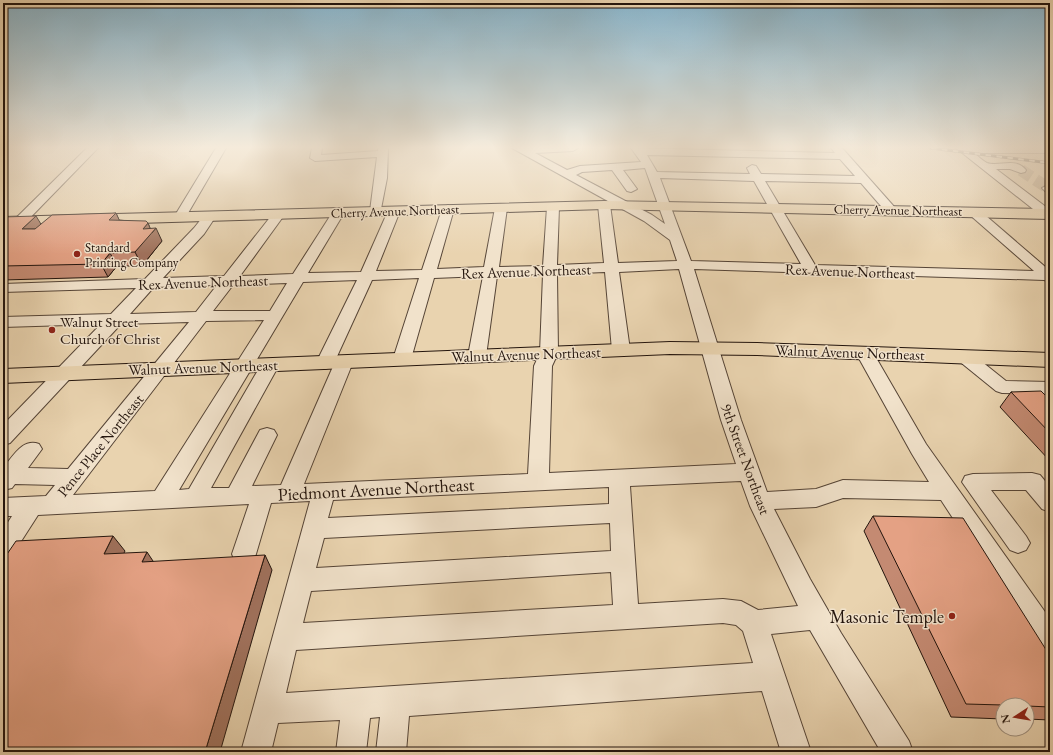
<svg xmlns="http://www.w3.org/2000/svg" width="1053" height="755" viewBox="0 0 1053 755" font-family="'EB Garamond',serif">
<rect width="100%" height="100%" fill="#e9d3af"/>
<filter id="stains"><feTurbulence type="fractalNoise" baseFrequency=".005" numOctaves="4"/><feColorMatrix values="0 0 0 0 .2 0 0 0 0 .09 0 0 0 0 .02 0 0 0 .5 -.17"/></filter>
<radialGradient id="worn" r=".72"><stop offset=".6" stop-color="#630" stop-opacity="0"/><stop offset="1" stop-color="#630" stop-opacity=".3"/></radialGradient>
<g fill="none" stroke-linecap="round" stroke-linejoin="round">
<path stroke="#c2ad8f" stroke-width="12" stroke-dasharray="12 5.5" stroke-linecap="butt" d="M1021,170L1048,188"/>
<g stroke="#554436" stroke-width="2">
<path id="minor" d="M87,148H98L23,225H15L13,222L15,219Z
M216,148H226L184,220H176L174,217Z
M312,148H322L321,155L378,151V148H388L387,178L380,214L376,215L370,211L377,157L315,161L310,158Z
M512,148H578L573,151L535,153L567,170L580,166L641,162L631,148L835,153L831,148H842L897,210L891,214L887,213L861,183L765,181L815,265L1034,271L970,215L968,212L974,208L978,209L1050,271V282L1044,280L694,269L741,420L767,492L816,489L843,480L929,482L912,454L856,353L859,349L865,348L871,349L926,444L1050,619V655L1040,651L941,500L843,498L816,507L774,509L810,579L841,633L909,741L913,752H881L810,630L771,634L811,752H781L762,691L409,716L406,752H376L380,717L370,718L366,752H336L340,720L278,723L271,752H241L310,501L271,503L256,554L253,561L244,565L235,561L232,554L249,504L38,515L11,557L3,560V530L12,516H3V498L46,496L55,485L15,484L12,488L3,490V468C13,457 22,438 39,444L42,449L28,468L68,469L189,322L121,324L10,443L3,445V425L101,324L3,327V317L111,314L136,288L3,292V284L145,279L194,228L206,213L210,212L216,216L204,234L163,278L224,276L275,211L279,210L285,214L240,276L293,274L334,210L338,209L344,213L308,273L361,272L388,211L394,207L400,211L376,271L422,270L442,209L448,205L454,209L437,269L484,267L495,208L501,204L507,208L499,267L543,266L547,207L553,203L559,207L557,265L604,263L598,205L604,201L610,205L618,263L677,261L670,240L644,221ZM647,155L840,159L855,176L761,174L756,166L752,165L747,168L750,174L657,172ZM645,168L665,224L652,215L576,175L582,172L612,170L627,191L631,192L637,189L623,170ZM660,178L754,181L801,264L691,261ZM679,269L721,420L736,464L549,473L552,366L558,353L557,274L605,272L612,350L615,354L621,355L627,354L630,350L619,272ZM543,274L540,353L534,366L528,474L304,484L353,362L350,358L344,356L338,358L335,362L281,485L252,486L277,435L274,430L267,428L260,430L229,488H211L279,365L276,361L270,359L264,361L261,365L189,489L179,490L303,282L357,280L316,363L319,367L325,369L331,367L334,363L372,280L419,278L393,359L396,363L402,364L408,363L411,359L434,278L483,276L468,356L471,360L477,361L483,360L486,356L497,276ZM287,283L270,311H213L233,285ZM217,285L196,312L130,314L154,287ZM264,320L155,491L73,495L206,321ZM741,481L750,506L798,606L758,610L741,601L723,599L638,604L630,486ZM609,487V504L328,518L333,500ZM610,523L611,551L316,568L324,538ZM611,572L613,605L303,623L311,591ZM723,623L736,625L743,631L753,663L286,693L296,650Z
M956,148H1050V153H974C978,156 983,161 987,163C999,167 1016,157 1026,170L1025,172L1021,173L1010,169H996L1050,210V217H1043Z
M1048,185H1050V193L1046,192L1042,188Z
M965,352L971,353L1006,381L1050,382V394L1002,393L996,391L959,361L956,357L959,353Z
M1032,473L1040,475L1050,487V512L1042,509L1026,490H991L1026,536L1030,543L1026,550L1018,553L1010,550L962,482L965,476L973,474Z"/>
</g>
<g stroke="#24150d" stroke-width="2">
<path id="major" d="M604,201L1050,209V219L604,209L3,227V217Z
M670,342L757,343L1050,353V367L757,355L670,354L3,383V369Z"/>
</g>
<use href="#minor" fill="#f1e2cb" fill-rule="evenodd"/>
<use href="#major" fill="#e9d3af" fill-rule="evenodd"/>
<g stroke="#24150d" stroke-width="3">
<path id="rail" d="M931,148L1050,163"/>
</g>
<use href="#rail" stroke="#f1e2cb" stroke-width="2" stroke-dasharray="5.5" stroke-linecap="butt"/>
</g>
<path fill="#c48a72" stroke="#24150d" d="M116,213L119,220L148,223L150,228L162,241L142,266H117L108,277L3,280V217L41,224Z
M1011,392L1050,400V461L1000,407Z
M873,516L1050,656V720L1027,719V705H1003V719L951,717L864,531Z"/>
<path fill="#a0715c" stroke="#24150d" d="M116,213L122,226L109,220Z
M36,216L44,229H22Z
M148,223L152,233L156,228L162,241L142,266L135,252L143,229Z
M110,253L117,266L108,277L101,264Z
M113,536L125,551L116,569L104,554Z
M147,552L157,567L142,562Z
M265,555L272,570L220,752H205Z"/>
<path fill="#e4a184" stroke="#24150d" d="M116,213L109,220L146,221L148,223L143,229L156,228L135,252L110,253L101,264L3,266V217L36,216L22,229H35L52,215Z
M1041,391L1050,400V433L1011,392Z
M873,516L963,518L1050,656V707L1027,706V705H1003L966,704Z
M113,536L104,554L147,552L142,562L265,555L205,752H3V560L16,541Z"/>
<linearGradient id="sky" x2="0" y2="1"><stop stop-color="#88b6ce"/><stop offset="0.58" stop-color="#f5ebdb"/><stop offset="1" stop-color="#f5ebdb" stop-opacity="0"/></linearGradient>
<rect width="1053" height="254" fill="url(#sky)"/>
<g fill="#8f2418" stroke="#f1e2cb" stroke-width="1.5">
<circle cx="77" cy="254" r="4"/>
<circle cx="52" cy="330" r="4"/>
<circle cx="952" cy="616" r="4"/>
</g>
<g text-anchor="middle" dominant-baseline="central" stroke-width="3" stroke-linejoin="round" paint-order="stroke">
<g font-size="13" fill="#24150d" stroke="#f1e2cb">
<text transform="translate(898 210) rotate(1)">Cherry Avenue Northeast</text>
<text transform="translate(395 211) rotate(-2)">Cherry Avenue Northeast</text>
</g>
<g font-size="13" fill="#24150d" stroke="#f1e2cb" text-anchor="start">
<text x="85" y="247">Standard<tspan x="85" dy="15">Printing Company</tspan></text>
</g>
<g font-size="15" fill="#24150d" stroke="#f1e2cb">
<text transform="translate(526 271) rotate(-2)">Rex Avenue Northeast</text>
<text transform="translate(850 271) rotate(2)">Rex Avenue Northeast</text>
<text transform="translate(203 282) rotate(-2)">Rex Avenue Northeast</text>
<text transform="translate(850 352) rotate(2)">Walnut Avenue Northeast</text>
<text transform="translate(526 354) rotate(-2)">Walnut Avenue Northeast</text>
<text transform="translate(203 367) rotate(-2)">Walnut Avenue Northeast</text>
<text transform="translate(100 445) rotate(-51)">Pence Place Northeast</text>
<text transform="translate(746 459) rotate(70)">9th Street Northeast</text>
</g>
<g font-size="15" fill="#24150d" stroke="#f1e2cb" text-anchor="start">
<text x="60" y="321">Walnut Street<tspan x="60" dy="17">Church of Christ</tspan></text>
</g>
<g font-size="18" fill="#24150d" stroke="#f1e2cb">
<text transform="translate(376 489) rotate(-3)">Piedmont Avenue Northeast</text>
</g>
<g font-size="18" fill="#24150d" stroke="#f1e2cb" text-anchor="end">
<text x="944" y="616">Masonic Temple</text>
</g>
</g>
<rect width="1053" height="755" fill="none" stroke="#e9d3af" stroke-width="16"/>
<rect x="4" y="4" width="1045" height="747" fill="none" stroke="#24150d" stroke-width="2"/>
<rect x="8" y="8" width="1037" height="739" fill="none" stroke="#24150d"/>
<g transform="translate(1015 717) rotate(258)"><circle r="19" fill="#f1e2cb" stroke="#9f907f"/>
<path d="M0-3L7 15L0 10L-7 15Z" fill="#8f2418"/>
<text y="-6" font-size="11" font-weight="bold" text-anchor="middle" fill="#24150d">N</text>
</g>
<rect width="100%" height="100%" filter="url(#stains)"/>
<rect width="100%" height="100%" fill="url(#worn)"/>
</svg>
